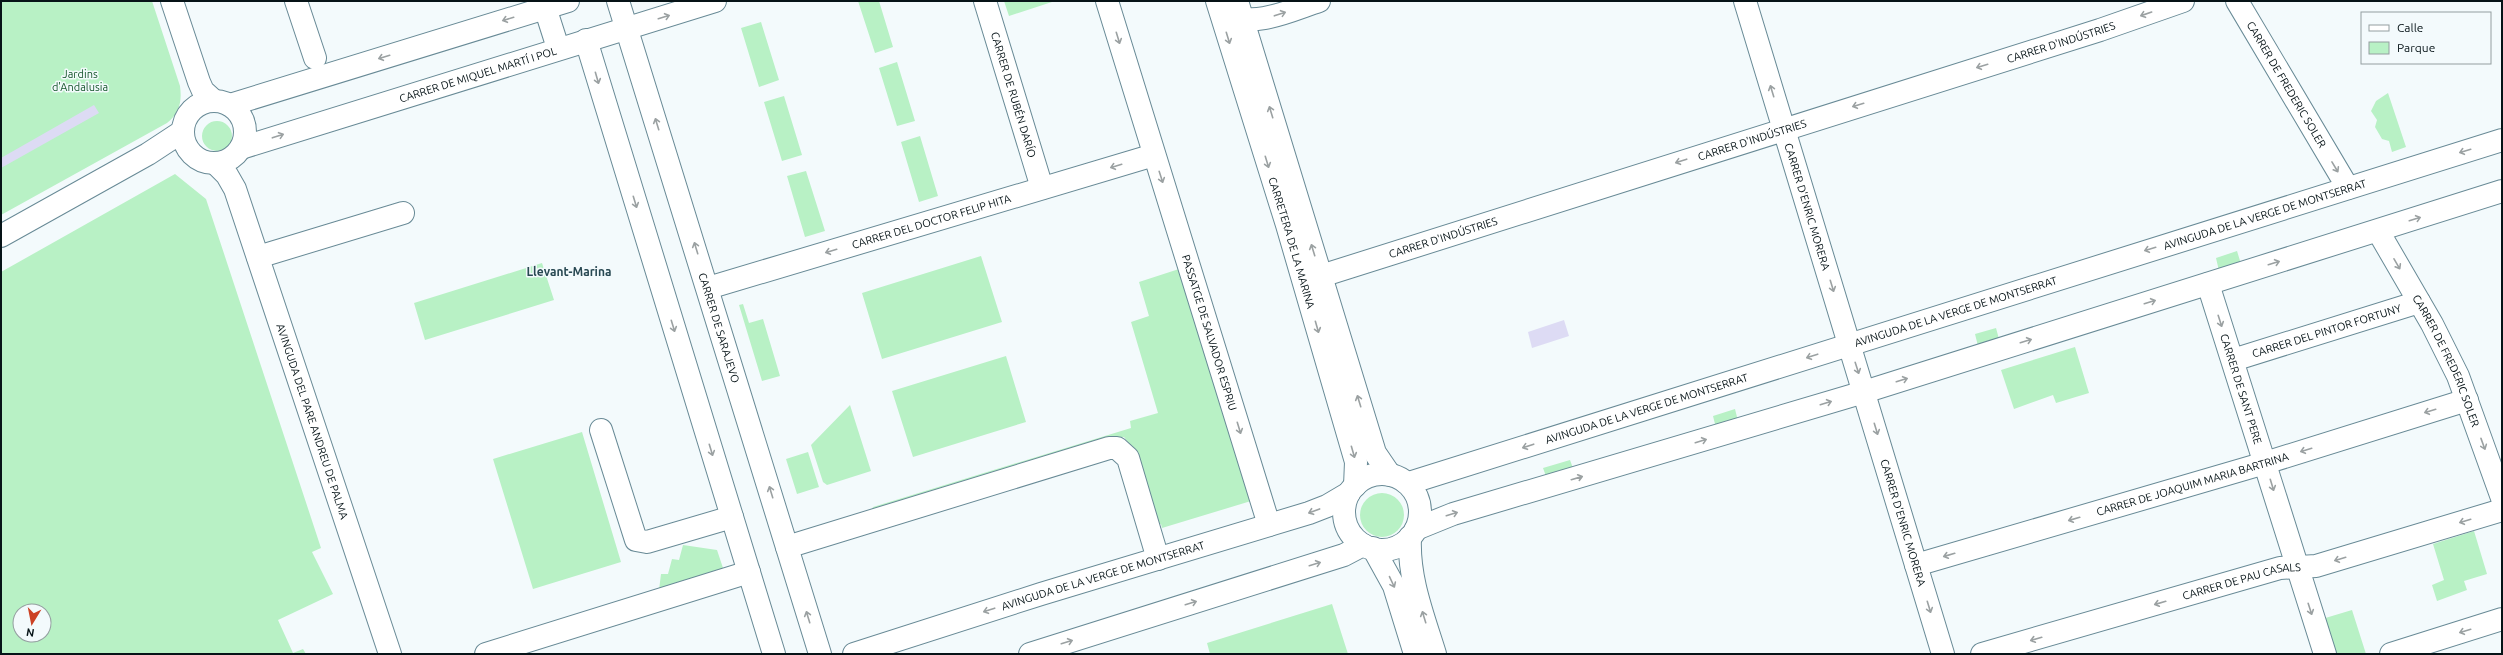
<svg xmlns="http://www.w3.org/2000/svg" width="2503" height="655" viewBox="0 0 2503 655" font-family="Ubuntu,sans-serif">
<rect width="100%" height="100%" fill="#f3fafc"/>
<path fill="#b8f1c5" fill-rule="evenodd" d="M1,1H152L180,86C182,101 180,113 167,123L1,215Z
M858,1H879L893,47L875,53Z
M1004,1H1055L1009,16Z
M761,22L779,80L759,87L741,28Z
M897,62L915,121L897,126L879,68Z
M2388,93L2406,147L2392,152L2389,141L2382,139L2375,127L2377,120L2371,111L2376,101Z
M784,96L802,155L782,161L764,102Z
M202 136a15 15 0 1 1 30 0a15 15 0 1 1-30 0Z
M920,136L938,196L919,202L901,142Z
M806,171L825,231L805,237L787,176Z
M175,174L206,199L321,548L312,552L333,594L278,620L293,653L303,649L306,654H1V272ZM20,611H44V635H20Z
M2237,251L2241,264L2219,271L2216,258Z
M981,256L1002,322L882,359L862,293Z
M542,263L554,300L425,340L414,303Z
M1179,269L1251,501L1162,528L1161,524L1155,526L1132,445H1130L1124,437L871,511L873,507L1131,428L1130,421L1158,413L1131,322L1149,316L1139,282Z
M743,304L749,323L763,319L780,376L762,381L739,305Z
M1996,328L1999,339L1978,346L1975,334Z
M2075,347L2089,393L2056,403L2053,395L2014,409L2001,370Z
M1006,356L1026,422L913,457L892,391Z
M850,405L871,471L827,485L823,482L811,445Z
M1735,409L1738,421L1716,428L1713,416Z
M582,432L621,562L533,589L493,459Z
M808,452L819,487L797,494L786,459Z
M1570,460L1574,471L1547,479L1543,468Z
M1360 515a22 22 0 1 1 44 0a22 22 0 1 1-44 0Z
M2474,531L2487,574L2464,581L2467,590L2437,601L2432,585L2444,580L2433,544Z
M683,545L717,550L724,571L659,590L661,574H668L672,559L679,560Z
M1332,604L1348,654H1210L1207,643Z
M2352,610L2366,654H2334L2322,619Z"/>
<path fill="#dddbf4" d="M94,105L99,113L1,168V158Z
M1564,320L1569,336L1532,348L1528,332Z"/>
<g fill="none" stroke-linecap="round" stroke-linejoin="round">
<g stroke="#688a96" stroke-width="24">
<g id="street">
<path d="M172,1L199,82L203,91L214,101"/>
<path d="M296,1L315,58"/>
<path d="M543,1L558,48"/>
<path id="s1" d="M618,1L820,654"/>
<path id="s2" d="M985,1L1042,188"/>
<path id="s3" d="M1107,1L1269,525"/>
<path id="s4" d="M1745,1L1943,654"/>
<path id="s5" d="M2237,1L2348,188"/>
<path d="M1226,13C1254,29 1291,10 1319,1"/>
<path d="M586,40L774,654"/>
<circle cx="214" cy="132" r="31"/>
<path d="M230,105L568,1"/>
<path id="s6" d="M241,148L715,1"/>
<path id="s7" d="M215,163L227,175L235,189L390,654"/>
<path id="s8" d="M2378,231L2432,324L2458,376L2502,498"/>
<path d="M1,236L148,154L183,131"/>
<path d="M258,257L403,213"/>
<path id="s9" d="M1321,276L2100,30L2183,1"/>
<path id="s10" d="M2208,284L2325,654"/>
<path id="s11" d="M708,288L1154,155"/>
<path id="s12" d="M2233,360L2419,302"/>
<path d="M601,430L636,540L647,542L732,517"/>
<path d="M787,547L1109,448H1117L1128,458L1158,559"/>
<path id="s13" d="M1916,565L2265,463L2467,400"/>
<path d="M486,654L749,572"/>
<path id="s14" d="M1982,654L2280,568L2316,566L2502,510"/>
<path d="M2391,654L2502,619"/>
</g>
</g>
<g stroke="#688a96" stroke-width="24">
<g id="secondary">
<path id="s15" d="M1217,1L1287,225L1356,462L1355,486"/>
<path d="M1237,1L1375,453L1390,475"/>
<circle cx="1382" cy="512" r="38"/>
<path id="s16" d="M1409,483L2502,140"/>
<path d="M1416,529L1453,514L1864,392L2502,191"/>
<path d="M1410,537C1408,578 1423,615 1435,654"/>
<path d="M1373,548L1394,586L1415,654"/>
<path id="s17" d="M854,654L1041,594L1309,513L1327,506L1349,493"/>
<path d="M1030,654L1344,555L1363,545"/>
</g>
</g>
<use href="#street" stroke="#fff" stroke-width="22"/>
<use href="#secondary" stroke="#fff" stroke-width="22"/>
</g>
<defs><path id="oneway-shaft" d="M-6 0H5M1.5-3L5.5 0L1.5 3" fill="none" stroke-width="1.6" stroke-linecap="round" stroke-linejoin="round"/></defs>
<g stroke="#9ba1a2">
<use href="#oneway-shaft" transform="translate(1280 14) rotate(-18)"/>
<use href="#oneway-shaft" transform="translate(2146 14) rotate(161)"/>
<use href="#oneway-shaft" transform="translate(664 17) rotate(-17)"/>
<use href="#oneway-shaft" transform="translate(508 19) rotate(163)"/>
<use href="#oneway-shaft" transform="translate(1118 38) rotate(73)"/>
<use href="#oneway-shaft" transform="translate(1228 38) rotate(73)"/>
<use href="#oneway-shaft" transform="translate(384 57) rotate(163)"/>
<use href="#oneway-shaft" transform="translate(1982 66) rotate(163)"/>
<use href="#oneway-shaft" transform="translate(597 78) rotate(74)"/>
<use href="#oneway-shaft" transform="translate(1772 91) rotate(-107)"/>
<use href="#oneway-shaft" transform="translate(1858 105) rotate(163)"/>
<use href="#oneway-shaft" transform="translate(1271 112) rotate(-107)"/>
<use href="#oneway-shaft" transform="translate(657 124) rotate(-107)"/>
<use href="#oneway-shaft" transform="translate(278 136) rotate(-18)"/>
<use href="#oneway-shaft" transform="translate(2465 151) rotate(163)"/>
<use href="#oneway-shaft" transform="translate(1681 161) rotate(162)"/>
<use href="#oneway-shaft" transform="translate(1267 162) rotate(73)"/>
<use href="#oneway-shaft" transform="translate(1116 166) rotate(163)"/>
<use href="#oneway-shaft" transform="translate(2335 167) rotate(59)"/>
<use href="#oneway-shaft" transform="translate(1161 177) rotate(72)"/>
<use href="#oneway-shaft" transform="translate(635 202) rotate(73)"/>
<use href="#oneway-shaft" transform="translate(2415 219) rotate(-17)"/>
<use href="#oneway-shaft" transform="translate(696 248) rotate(-107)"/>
<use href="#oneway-shaft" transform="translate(2150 249) rotate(163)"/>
<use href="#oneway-shaft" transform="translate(1313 250) rotate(-107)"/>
<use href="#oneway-shaft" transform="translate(831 251) rotate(163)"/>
<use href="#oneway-shaft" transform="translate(2274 263) rotate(-17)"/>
<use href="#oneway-shaft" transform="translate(2397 264) rotate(60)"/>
<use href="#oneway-shaft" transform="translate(1832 286) rotate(73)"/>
<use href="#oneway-shaft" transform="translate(2150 302) rotate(-17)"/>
<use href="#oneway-shaft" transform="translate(2220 321) rotate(72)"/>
<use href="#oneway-shaft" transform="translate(673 326) rotate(73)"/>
<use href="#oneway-shaft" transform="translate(1317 327) rotate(74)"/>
<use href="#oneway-shaft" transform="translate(2026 341) rotate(-17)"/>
<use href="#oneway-shaft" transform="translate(1812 356) rotate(162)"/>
<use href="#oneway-shaft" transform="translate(1857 368) rotate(72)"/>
<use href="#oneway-shaft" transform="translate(1902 380) rotate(-17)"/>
<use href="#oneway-shaft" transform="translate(1359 401) rotate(-107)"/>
<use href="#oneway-shaft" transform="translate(1826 403) rotate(-17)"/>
<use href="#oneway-shaft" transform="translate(2430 411) rotate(163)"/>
<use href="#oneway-shaft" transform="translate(1239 428) rotate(73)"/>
<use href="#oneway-shaft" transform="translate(1876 429) rotate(73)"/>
<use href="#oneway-shaft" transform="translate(1701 441) rotate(-17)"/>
<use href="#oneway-shaft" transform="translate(2483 444) rotate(70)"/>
<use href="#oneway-shaft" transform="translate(1528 446) rotate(162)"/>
<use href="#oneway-shaft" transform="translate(711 450) rotate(73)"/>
<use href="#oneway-shaft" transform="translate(2306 450) rotate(163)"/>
<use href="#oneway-shaft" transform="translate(1353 452) rotate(74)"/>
<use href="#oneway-shaft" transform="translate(1577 478) rotate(-16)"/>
<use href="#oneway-shaft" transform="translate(2272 485) rotate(73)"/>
<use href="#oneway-shaft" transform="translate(771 492) rotate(-107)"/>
<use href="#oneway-shaft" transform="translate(1314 511) rotate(160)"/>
<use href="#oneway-shaft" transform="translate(1452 514) rotate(-17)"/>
<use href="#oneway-shaft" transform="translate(2074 519) rotate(164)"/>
<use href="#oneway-shaft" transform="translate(2465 521) rotate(163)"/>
<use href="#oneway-shaft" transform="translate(1949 555) rotate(164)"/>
<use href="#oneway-shaft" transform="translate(2340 559) rotate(163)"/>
<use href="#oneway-shaft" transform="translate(1315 564) rotate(-17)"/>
<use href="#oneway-shaft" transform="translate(1392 582) rotate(65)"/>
<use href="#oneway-shaft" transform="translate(1191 603) rotate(-17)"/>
<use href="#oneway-shaft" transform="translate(2160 603) rotate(164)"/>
<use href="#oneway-shaft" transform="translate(1929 607) rotate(73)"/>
<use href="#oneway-shaft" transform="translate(2310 609) rotate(72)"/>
<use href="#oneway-shaft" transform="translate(989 610) rotate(162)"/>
<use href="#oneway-shaft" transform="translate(808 617) rotate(-107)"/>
<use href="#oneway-shaft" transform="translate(1424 617) rotate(-107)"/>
<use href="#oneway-shaft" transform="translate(2465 631) rotate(163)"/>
<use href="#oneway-shaft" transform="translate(2036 639) rotate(164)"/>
<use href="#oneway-shaft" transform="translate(1067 642) rotate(-17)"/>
</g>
<g text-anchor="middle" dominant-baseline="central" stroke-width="3" stroke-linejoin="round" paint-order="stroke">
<g font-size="11" fill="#061317" stroke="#f3fafc">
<text stroke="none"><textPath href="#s9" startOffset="776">CARRER D'INDÚSTRIES</textPath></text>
<text stroke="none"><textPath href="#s6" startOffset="248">CARRER DE MIQUEL MARTÍ I POL</textPath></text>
<text stroke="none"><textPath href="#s5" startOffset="97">CARRER DE FREDERIC SOLER</textPath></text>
<text stroke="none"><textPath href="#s2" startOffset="98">CARRER DE RUBÉN DARÍO</textPath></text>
<text stroke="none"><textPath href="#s9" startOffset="452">CARRER D'INDÚSTRIES</textPath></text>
<text stroke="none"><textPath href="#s4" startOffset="215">CARRER D'ENRIC MORERA</textPath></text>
<text stroke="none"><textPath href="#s16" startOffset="897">AVINGUDA DE LA VERGE DE MONTSERRAT</textPath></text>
<text stroke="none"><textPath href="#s11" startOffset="233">CARRER DEL DOCTOR FELIP HITA</textPath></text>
<text stroke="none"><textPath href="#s9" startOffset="128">CARRER D'INDÚSTRIES</textPath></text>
<text stroke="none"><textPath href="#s15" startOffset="253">CARRETERA DE LA MARINA</textPath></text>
<text stroke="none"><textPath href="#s16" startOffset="573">AVINGUDA DE LA VERGE DE MONTSERRAT</textPath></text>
<text stroke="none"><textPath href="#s1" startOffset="342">CARRER DE SARAJEVO</textPath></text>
<text stroke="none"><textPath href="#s12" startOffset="98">CARRER DEL PINTOR FORTUNY</textPath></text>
<text stroke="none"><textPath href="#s3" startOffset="347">PASSATGE DE SALVADOR ESPRIU</textPath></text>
<text stroke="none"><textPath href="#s8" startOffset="147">CARRER DE FREDERIC SOLER</textPath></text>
<text stroke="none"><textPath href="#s10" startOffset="110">CARRER DE SANT PERE</textPath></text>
<text stroke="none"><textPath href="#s16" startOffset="249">AVINGUDA DE LA VERGE DE MONTSERRAT</textPath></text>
<text stroke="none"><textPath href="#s7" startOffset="278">AVINGUDA DEL PARE ANDREU DE PALMA</textPath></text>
<text stroke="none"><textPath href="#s13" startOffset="288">CARRER DE JOAQUIM MARIA BARTRINA</textPath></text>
<text stroke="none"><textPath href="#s4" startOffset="545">CARRER D'ENRIC MORERA</textPath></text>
<text stroke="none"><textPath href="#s17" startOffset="261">AVINGUDA DE LA VERGE DE MONTSERRAT</textPath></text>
<text stroke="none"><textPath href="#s14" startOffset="270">CARRER DE PAU CASALS</textPath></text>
</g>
<g font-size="11" fill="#15552b" stroke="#f3fafc">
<text x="80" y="74">Jardins<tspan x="80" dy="13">d'Andalusia</tspan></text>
</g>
<g font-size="12" font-weight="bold" fill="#284852" stroke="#f3fafc">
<text x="569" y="271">Llevant-Marina</text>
</g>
</g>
<rect width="2503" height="655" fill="none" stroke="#061317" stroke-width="4"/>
<rect x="2361" y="12" width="130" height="52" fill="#f3fafc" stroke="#949ea0"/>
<rect x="2369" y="25" width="20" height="6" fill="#ffffff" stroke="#949ea0"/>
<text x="2397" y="32" font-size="12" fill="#061317">Calle</text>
<rect x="2369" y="42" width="20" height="12" fill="#b8f1c5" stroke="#949ea0"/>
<text x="2397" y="52" font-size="12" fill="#061317">Parque</text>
<g transform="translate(32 623) rotate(190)"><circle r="19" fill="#f3fafc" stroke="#949ea0"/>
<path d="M0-3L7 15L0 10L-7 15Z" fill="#cc4224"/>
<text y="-6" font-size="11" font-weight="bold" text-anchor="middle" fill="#061317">N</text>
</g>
</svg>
